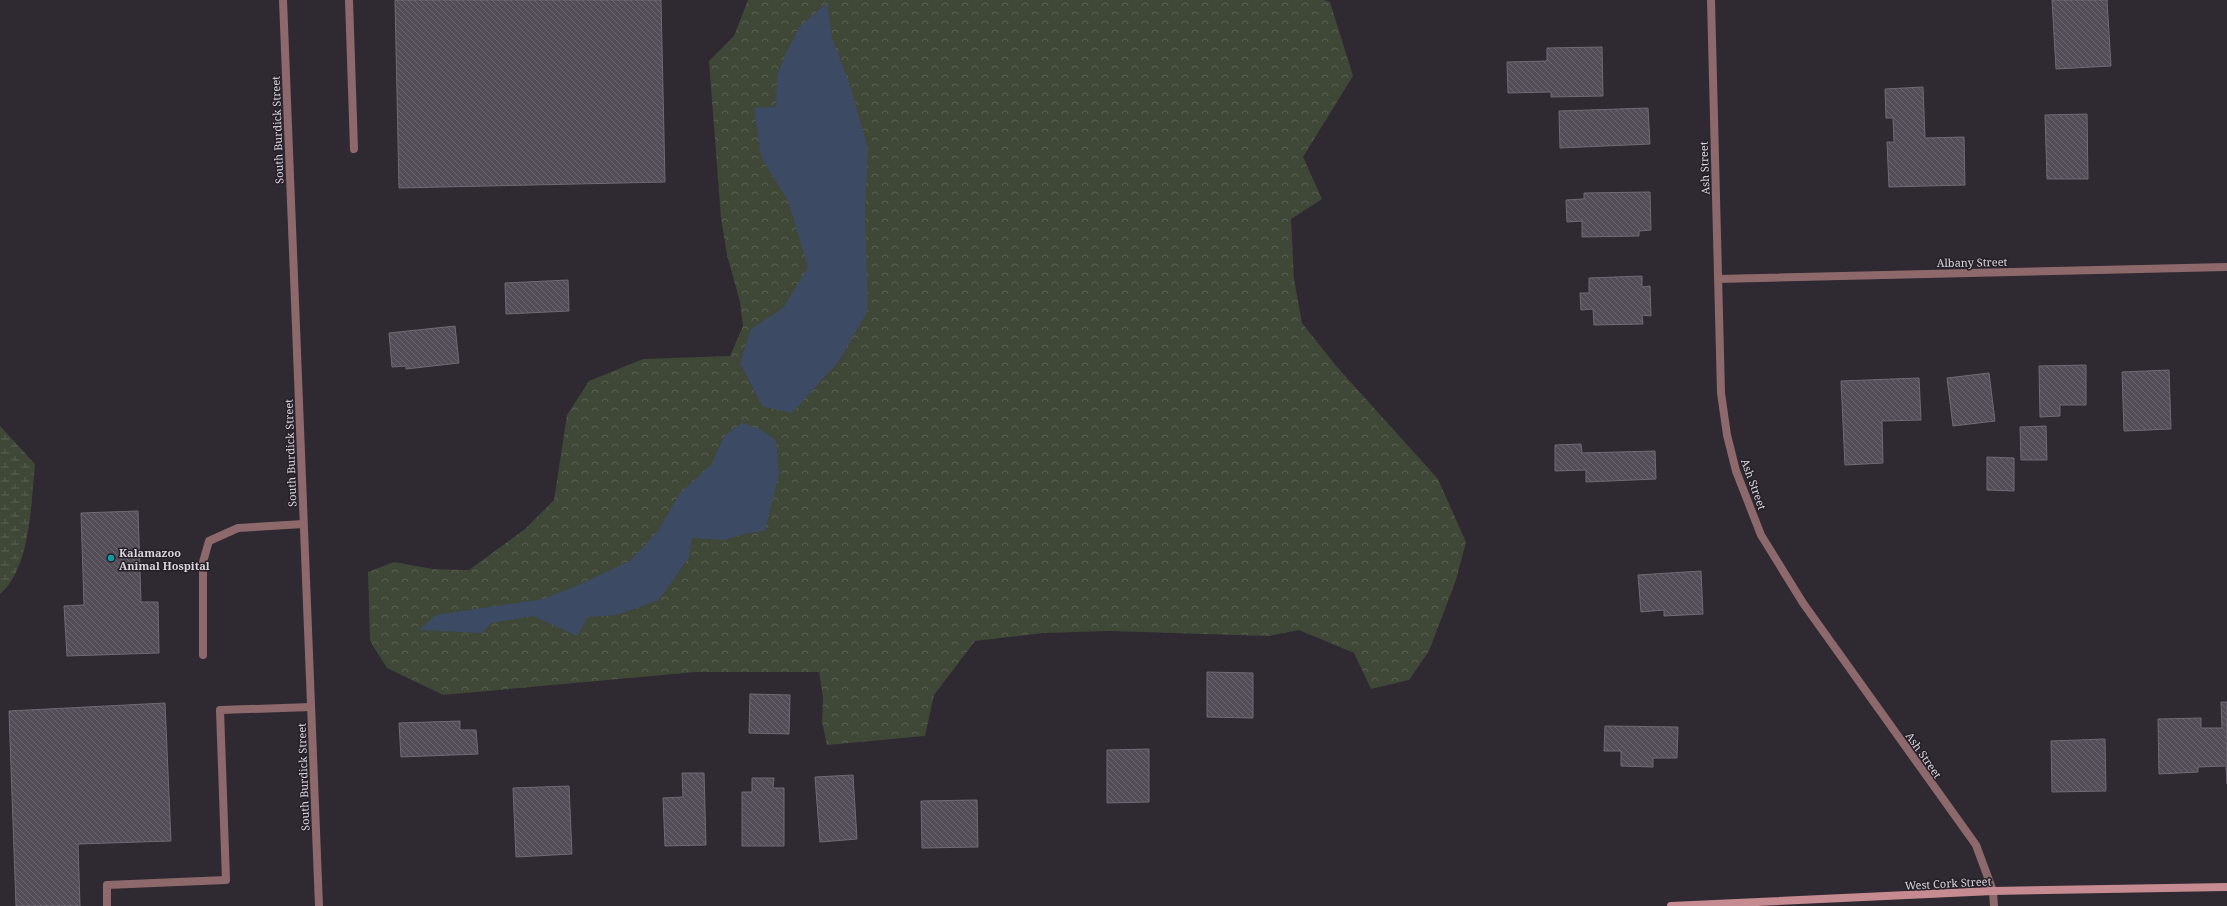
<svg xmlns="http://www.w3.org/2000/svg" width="2227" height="906" viewBox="0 0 2227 906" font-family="'Noto Serif',serif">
<defs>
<pattern id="forest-crowns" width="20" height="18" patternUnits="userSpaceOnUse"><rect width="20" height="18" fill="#3f4737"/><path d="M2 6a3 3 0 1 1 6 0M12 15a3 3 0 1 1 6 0" fill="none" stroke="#5a6153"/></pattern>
<pattern id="wetland-marsh" width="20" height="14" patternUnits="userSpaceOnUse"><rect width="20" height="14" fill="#3f4737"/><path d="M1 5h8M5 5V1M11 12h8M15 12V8" fill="none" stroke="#5a6153"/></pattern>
<pattern id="building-back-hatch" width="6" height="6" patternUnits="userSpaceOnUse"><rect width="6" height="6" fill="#534d57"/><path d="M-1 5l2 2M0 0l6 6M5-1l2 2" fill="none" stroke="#6b666f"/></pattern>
</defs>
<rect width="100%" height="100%" fill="#2f2932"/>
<path fill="url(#forest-crowns)" d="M748,0H1323L1330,2L1353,76L1303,157L1322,199L1291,219L1294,279L1302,323L1337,367L1438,479L1466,542L1456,580L1429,651L1409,680L1371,689L1354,653L1299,630L1269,636L1110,631L1043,633L975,641L934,695L925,736L827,745L822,722L823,697L819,672H696L443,695L387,668L370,641L368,572L394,562L433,569L469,570L525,529L554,500L567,415L589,381L643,359L730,356L743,326L740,302L727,255L721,218L709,61L734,36Z"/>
<path fill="url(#wetland-marsh)" d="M0,426L35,464C31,502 31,568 0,594Z"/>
<path fill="#3c4b63" d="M827,3L832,38L849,82L868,148L865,212L868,310L839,361L792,413L762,406L740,363L751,329L783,308L808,267L788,201L761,157L754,108L776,107L777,76L787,51L800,26Z
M742,423L760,429L776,440L779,474L765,531L748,533L724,540L692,538L689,557L659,600L617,615L588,617L577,636L533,616L491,623L482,633L419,630L436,615L543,599L576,586L630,561L658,531L680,493L711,465L724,436Z"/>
<path fill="url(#building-back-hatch)" stroke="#716a74" d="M395,0H661L665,182L399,188Z
M2052,0H2107L2111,66L2056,69Z
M1602,47L1603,96L1551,97V92L1508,93L1507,62L1547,61V48Z
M1923,87L1925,138L1964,137L1965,185L1889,187L1887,142H1894L1893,118H1886L1885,89Z
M1648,108L1650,144L1560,148L1559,111Z
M2087,114L2088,179H2047L2045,115Z
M1650,192L1651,230L1639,231V236L1582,237V221L1567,222L1566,200L1584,199V193Z
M1642,276V287L1650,286L1651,316L1642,315L1643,324L1594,325L1593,309L1581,310L1580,293H1589V278Z
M568,280L569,311L506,314L505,283Z
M455,326L459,363L406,369V366L392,367L389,333Z
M2086,365V405H2060V416L2040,417L2039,366Z
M2169,370L2171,429L2124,431L2122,372Z
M1989,373L1995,421L1953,426L1947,378Z
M1919,378L1921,420L1882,421L1883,463L1845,465L1841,381Z
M2046,426L2047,460H2021L2020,427Z
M1581,444L1582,453L1655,451L1656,479L1586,482V470L1555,471V445Z
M1987,457L2014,458V491L1987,490Z
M138,511L141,602H158L159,653L67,656L64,606L84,605L81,513Z
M1701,571L1703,614L1664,616V610L1641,612L1638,575Z
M1207,672L1253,673V718L1207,717Z
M750,694L790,695L789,734L749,733Z
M2221,702H2227V784L2226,766L2198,767V772L2159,774L2158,719L2201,718V728H2222Z
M165,703L171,841L78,844L80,906H16L9,711Z
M460,721V730H476L478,754L401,757L399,723Z
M1605,726L1678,727L1677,758H1653V767L1621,766V751H1604Z
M2105,739L2106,791L2052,792L2051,741Z
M1149,749V802L1107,803V750Z
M682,773H704L706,845L665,846L663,798L683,797Z
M853,775L857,839L820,842L815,777Z
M752,778H774L773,788H784V846H742V792H752Z
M569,786L572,854L516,857L513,788Z
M977,800L978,847L922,848L921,801Z"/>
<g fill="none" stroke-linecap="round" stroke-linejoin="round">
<path stroke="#8e696c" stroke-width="8" d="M349,0L354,149
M203,655V562L209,541L238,528L303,524
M107,906V885L226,880L220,710L311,707"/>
<path stroke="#8e696c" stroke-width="8" d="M283,0L319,906
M1711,0L1721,393L1727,435L1736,471L1761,535L1803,603L1976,845L1993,891L1994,906
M1718,279L2227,267"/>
<path stroke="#c68b90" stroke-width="8" d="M1671,906L1993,891L2227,887"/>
</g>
<circle fill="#0f9aa8" stroke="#251f28" stroke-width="1.5" cx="111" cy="558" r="4"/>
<g text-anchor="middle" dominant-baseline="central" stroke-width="3" stroke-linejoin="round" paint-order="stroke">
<g font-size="11" fill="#dad6dc" stroke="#251f28">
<text transform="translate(277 130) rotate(-92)">South Burdick Street</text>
<text transform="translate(1704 168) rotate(-92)">Ash Street</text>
<text transform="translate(1972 262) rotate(-1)">Albany Street</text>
<text transform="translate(290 453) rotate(-92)">South Burdick Street</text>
<text transform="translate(1754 484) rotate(70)">Ash Street</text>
<text transform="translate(1924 755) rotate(55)">Ash Street</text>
<text transform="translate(303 777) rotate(-92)">South Burdick Street</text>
<text transform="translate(1948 883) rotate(-3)">West Cork Street</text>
</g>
<g font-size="11" font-weight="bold" fill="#dad6dc" stroke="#251f28" text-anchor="start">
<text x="119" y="552">Kalamazoo<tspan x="119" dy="13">Animal Hospital</tspan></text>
</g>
</g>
</svg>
